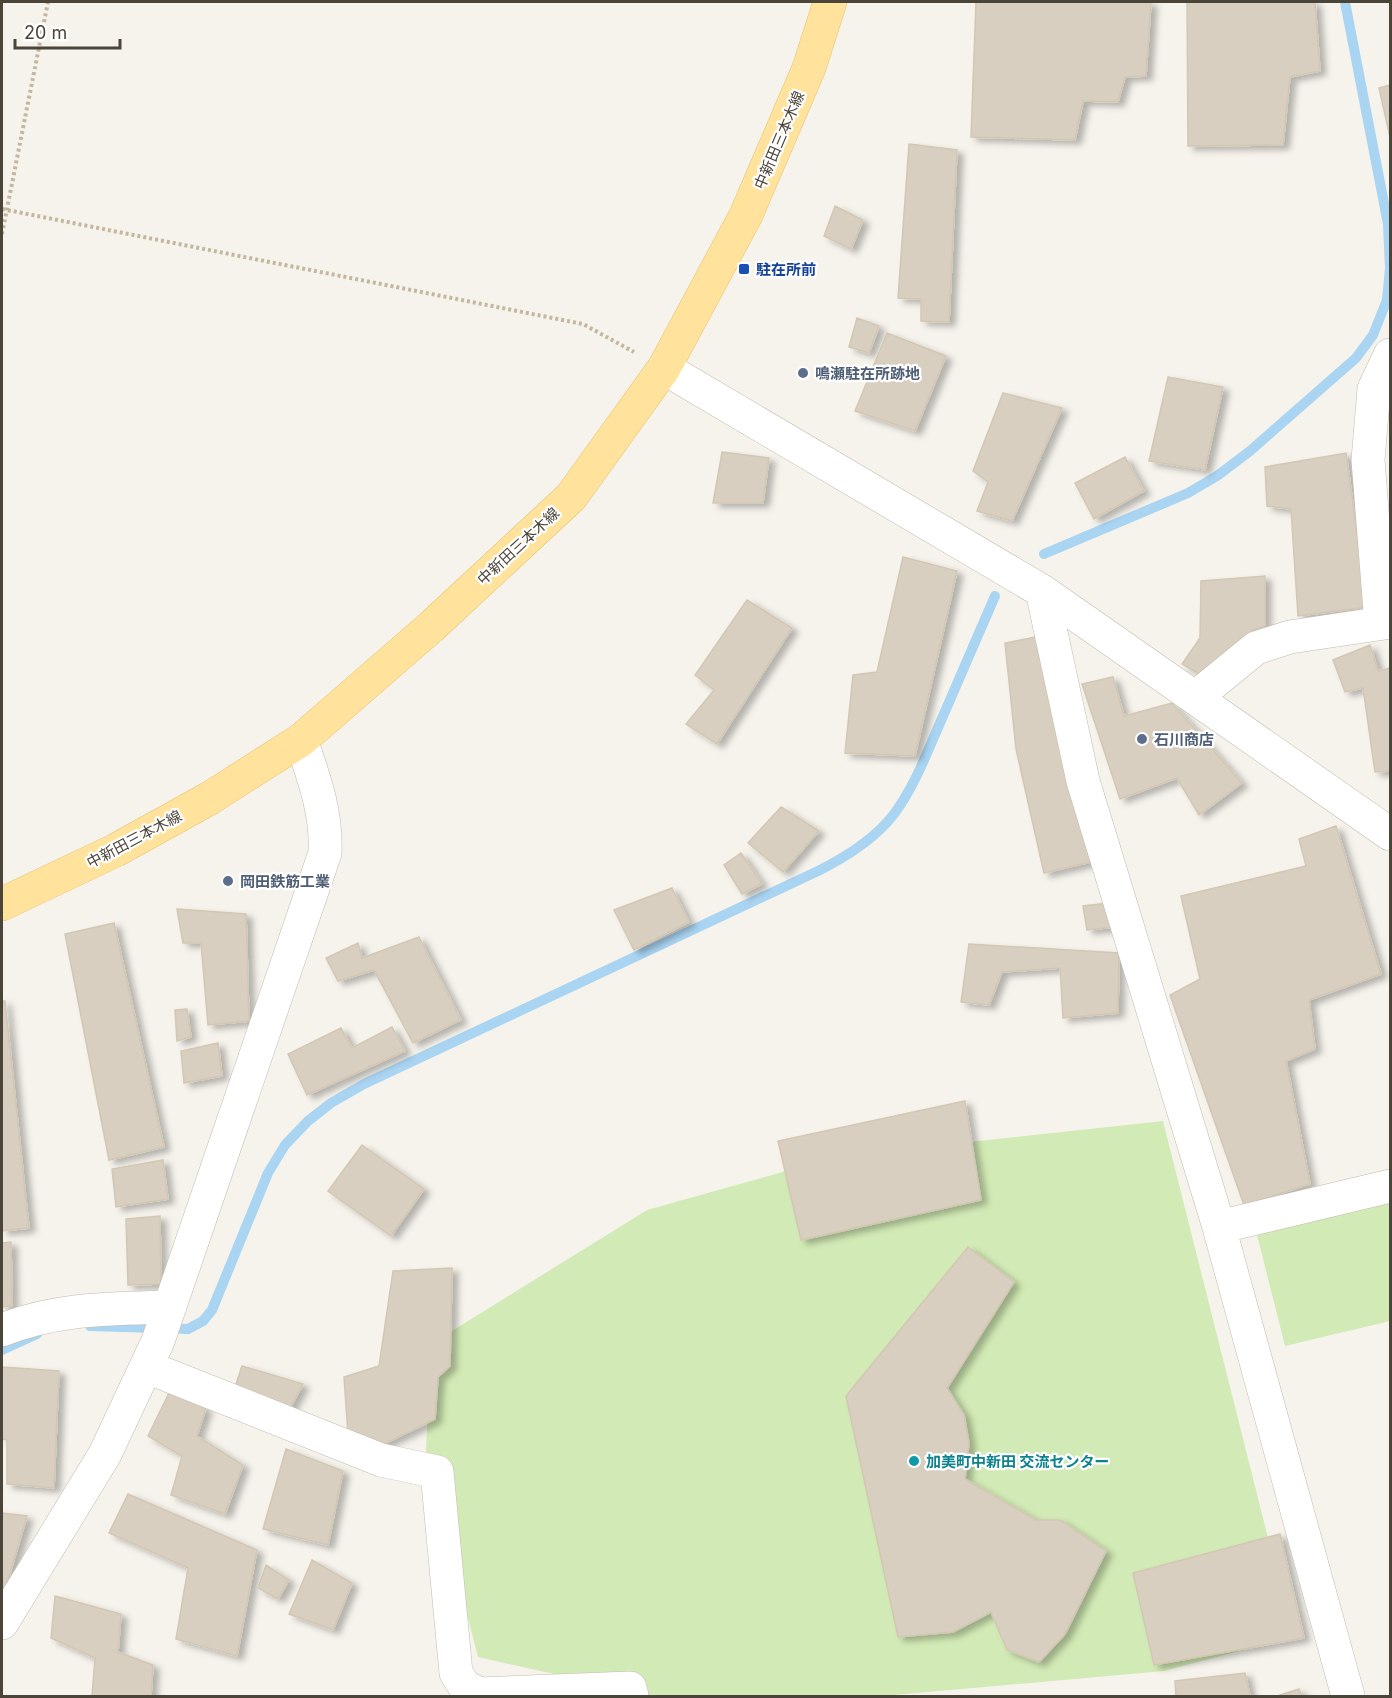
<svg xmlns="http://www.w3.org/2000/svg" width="1392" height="1698" viewBox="0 0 1392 1698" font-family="Inter,'Noto Sans JP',sans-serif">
<defs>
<filter id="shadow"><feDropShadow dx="6" dy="4" stdDeviation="3" flood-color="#0004"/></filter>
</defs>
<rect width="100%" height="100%" fill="#f6f3ec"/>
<path fill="#d2eab5" d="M1163,1121L1293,1637L1164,1671L883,1696H653L478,1657L426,1452L431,1344L647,1210L790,1170L951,1144Z
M1390,1202V1321L1285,1346L1257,1235Z"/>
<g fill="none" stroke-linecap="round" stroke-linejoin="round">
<path stroke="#a9d4f2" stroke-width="10" d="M1044,554L1188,493L1217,476L1250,451L1356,358L1373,335L1387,300L1390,268L1388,224L1345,2
M90,1326L188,1329L203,1321L212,1310L268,1173L285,1145L308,1121L331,1103L364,1084L818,871C846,857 875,839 894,814C914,787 927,753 940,723C958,681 976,639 995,596
M2,1350L37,1334"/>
</g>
<path fill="#d8cfc1" stroke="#d3c7b4" stroke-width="1.5" filter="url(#shadow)" d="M976,2H1151L1146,76L1125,77L1118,102L1083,101L1075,140L971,137Z
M1187,2H1315L1320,71L1290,77L1283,145L1188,146Z
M1390,85V137L1379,88Z
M909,144L957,150L949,322L921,321V299L898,298Z
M835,206L863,220L851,249L824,236Z
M857,318L879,326L869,353L849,347Z
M887,333L946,356L915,431L855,411Z
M1168,377L1223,387L1205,470L1149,461Z
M1003,393L1062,408L1012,521L977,511L988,482L973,471Z
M722,452L769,458L763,503H713Z
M1346,453L1367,607L1298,616L1291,509L1267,506L1265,467Z
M1125,457L1144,491L1094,519L1075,483Z
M903,557L957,571L915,756L845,753L853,675L877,672Z
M1265,576V626L1253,630L1252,641L1208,679L1182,664L1200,638L1201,581Z
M747,600L792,628L717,744L686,724L714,690L695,675Z
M1046,635L1095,861L1044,873L1016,749L1005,643Z
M1370,645L1378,671L1390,668V771L1375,772L1363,688L1345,692L1333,660Z
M1113,677L1124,716L1172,703L1242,783L1199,815L1177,778L1120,799L1082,684Z
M781,807L819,831L783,872L748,843Z
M1336,826L1381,974L1309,1000L1315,1049L1286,1061L1310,1184L1244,1205L1170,995L1200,979L1181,896L1306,866L1299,839Z
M741,853L762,884L742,894L724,865Z
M672,888L689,922L634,950L614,910Z
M1108,903L1114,927L1087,930L1083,906Z
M177,909L246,914L249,1021L208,1025L201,943H183Z
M114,923L164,1147L109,1160L65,934Z
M419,937L461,1020L413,1043L374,970L338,981L326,958L358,943L362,958Z
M969,944L1119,953L1118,1013L1063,1018L1060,968L1002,972L989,1005L961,1002Z
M2,1001H5L29,1228L2,1231Z
M187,1009L191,1037L177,1041L175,1010Z
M392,1027L405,1051L307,1095L288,1054L341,1028L352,1048Z
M218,1043L222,1076L184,1083L181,1051Z
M965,1101L981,1200L801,1240L778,1141Z
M362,1145L424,1189L391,1236L328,1191Z
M163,1160L168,1199L116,1207L112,1169Z
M160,1216L161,1284L128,1285L126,1219Z
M11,1242L12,1306L2,1307V1243Z
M968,1247L1014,1282L947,1388L964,1415L969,1443L965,1479L1036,1520H1060L1106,1551L1065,1634L1039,1662L1007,1650L991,1612L953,1632L898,1637L846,1396Z
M452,1268L450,1366L438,1377L435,1419L376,1448L348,1435L344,1377L379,1366L393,1271Z
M242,1366L303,1384L287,1414L234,1390Z
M2,1367L59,1371L54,1488L7,1484V1440L2,1439Z
M170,1391L206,1408L197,1436L243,1465L225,1514L171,1495L182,1456L148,1436Z
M286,1449L343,1471L328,1545L263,1529Z
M128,1494L257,1550L237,1656L176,1639L188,1568L109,1533Z
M2,1513L27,1516L2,1600Z
M1280,1534L1304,1638L1154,1665L1133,1573Z
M312,1560L352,1583L333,1630L289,1614Z
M266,1565L289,1580L278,1599L258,1588Z
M55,1596L121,1614L118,1652L153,1665L151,1696H92L95,1658L51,1638Z
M1245,1673L1250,1696H1176L1175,1681Z
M1299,1689L1302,1696H1277Z"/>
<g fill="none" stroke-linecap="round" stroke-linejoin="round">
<g stroke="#c2bbae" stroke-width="34">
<path id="minor" d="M664,368L1042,591L1390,834
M1042,591L1083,781L1219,1227L1348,1696
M1381,623L1368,460L1374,389L1390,355
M1196,697L1256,648L1290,637L1390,622
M1219,1227L1390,1186
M2,1330C58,1308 110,1309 170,1307
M147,1367L381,1460L437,1472L456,1673L465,1687L480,1694L630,1688L632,1696
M2,1623L105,1454L158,1341L325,853C327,813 314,778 301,740"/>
</g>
<g stroke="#e6c16a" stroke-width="34">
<path id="major" d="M2,904L116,850L210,798L301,740L431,627L571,497L664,368L746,215L809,68L830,2"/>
</g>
<path stroke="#c4b79f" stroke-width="4" stroke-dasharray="3 3" stroke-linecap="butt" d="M2,209L583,324L634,352
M2,234L48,2"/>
<use href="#minor" stroke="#fff" stroke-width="33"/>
<use href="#major" stroke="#ffe39c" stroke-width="33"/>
</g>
<rect fill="#1a4fb4" stroke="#fff" stroke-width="2" x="738" y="263" width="12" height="12" rx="3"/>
<g fill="#5c6f8a" stroke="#fff" stroke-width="2">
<circle cx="803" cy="373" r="6"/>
<circle cx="1142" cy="739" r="6"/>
<circle cx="228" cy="881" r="6"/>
</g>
<circle fill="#0f9aa8" stroke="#fff" stroke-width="2" cx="914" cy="1461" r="6"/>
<g text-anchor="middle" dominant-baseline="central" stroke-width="4.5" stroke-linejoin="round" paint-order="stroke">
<g font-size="15" fill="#4b4439" stroke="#fff">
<text transform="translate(779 140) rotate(-67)">中新田三本木線</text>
<text transform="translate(518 546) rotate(-43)">中新田三本木線</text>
<text transform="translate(134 839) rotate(-28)">中新田三本木線</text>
</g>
<g font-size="15" font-weight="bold" fill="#164399" stroke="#fff" text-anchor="start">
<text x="756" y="269">駐在所前</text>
</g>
<g font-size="15" font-weight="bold" fill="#4e5e75" stroke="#fff" text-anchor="start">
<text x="815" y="373">鳴瀬駐在所跡地</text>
<text x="1154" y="739">石川商店</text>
<text x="240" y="881">岡田鉄筋工業</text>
</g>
<g font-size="15" font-weight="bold" fill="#0d838f" stroke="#fff" text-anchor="start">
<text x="926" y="1461">加美町中新田 交流センター</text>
</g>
</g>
<rect width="1392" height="1698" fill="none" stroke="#4b4439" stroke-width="6"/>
<path d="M15 39v9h105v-9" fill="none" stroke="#4b4439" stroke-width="3"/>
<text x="24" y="39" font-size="18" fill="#4b4439" stroke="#ffffff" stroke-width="4.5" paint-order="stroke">20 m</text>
</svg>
